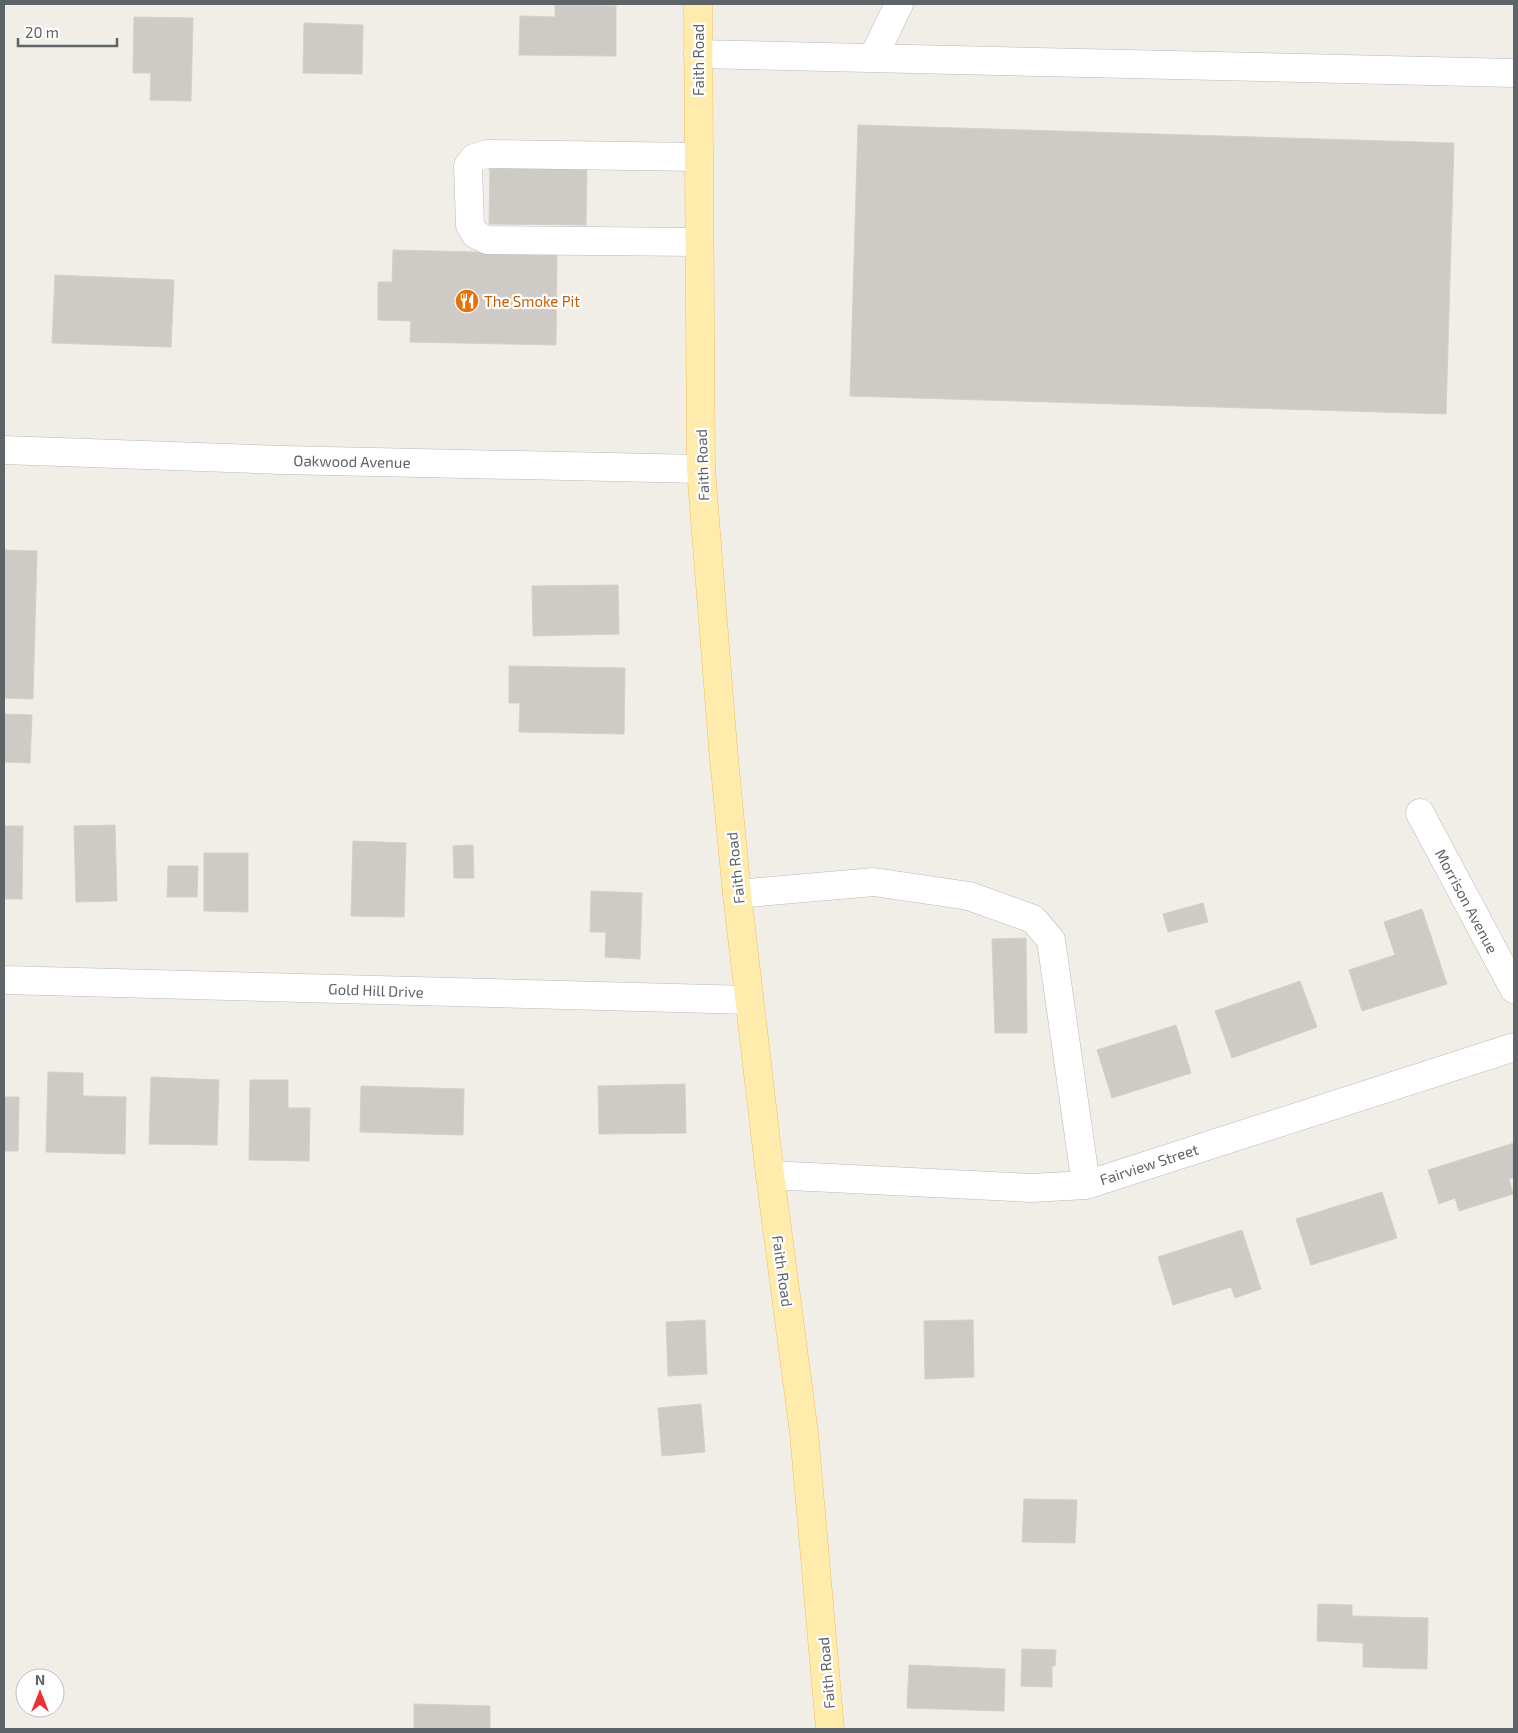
<svg xmlns="http://www.w3.org/2000/svg" width="1518" height="1733" viewBox="0 0 1518 1733" font-family="'Exo 2',sans-serif">
<rect width="100%" height="100%" fill="#f1eee7"/>
<path fill="#cecbc6" stroke="#d6cfc5" d="M555,5L616,6V56L519,55L520,16L555,17Z
M134,17L193,18L191,101L150,100L151,73H133Z
M304,23L363,25L362,74L303,73Z
M858,125L1454,143L1446,414L850,396Z
M490,160L587,161L586,225L489,224Z
M393,250L557,254L556,345L410,342L411,321L378,320V282H392Z
M55,275L174,280L171,347L52,343Z
M4,550L37,551L33,699L4,698Z
M618,585L619,634L533,636L532,586Z
M509,666L625,668L624,734L519,732L520,703H509Z
M4,714L32,715L30,763L4,762Z
M115,825L117,901L76,902L74,826Z
M4,826H23L22,899H4Z
M353,841L406,843L404,917L351,916Z
M473,845L474,878H454L453,846Z
M204,853H248V912L204,911Z
M168,866H198L197,897H167Z
M591,891L642,893L640,959L605,957L606,932H590Z
M1203,903L1208,922L1168,932L1163,914Z
M1422,909L1447,984L1362,1011L1349,970L1395,955L1384,922Z
M1026,938L1027,1033H995L992,939Z
M1300,981L1317,1027L1232,1058L1215,1011Z
M1176,1025L1191,1073L1112,1098L1097,1050Z
M48,1072L83,1073V1096L126,1097L125,1154L46,1152Z
M151,1077L219,1080L217,1145L149,1144Z
M250,1080H288V1108H310L309,1161L249,1160Z
M685,1084L686,1133L599,1134L598,1086Z
M361,1086L464,1089L463,1135L360,1132Z
M4,1097H19L18,1151H4Z
M1514,1143V1177L1509,1179L1513,1194L1459,1211L1455,1198L1439,1204L1428,1170Z
M1382,1192L1397,1238L1311,1265L1296,1219Z
M1242,1230L1261,1289L1235,1298L1231,1287L1173,1305L1158,1257Z
M705,1320L707,1374L668,1376L666,1322Z
M973,1320L974,1377L925,1379L924,1321Z
M701,1404L705,1452L662,1456L658,1408Z
M1024,1499L1077,1500L1075,1543L1022,1542Z
M1318,1604L1352,1605V1616L1428,1618L1427,1669L1363,1667V1643L1317,1641Z
M1022,1649L1056,1650L1055,1666H1052V1687L1021,1686Z
M909,1665L1005,1669L1004,1711L907,1708Z
M414,1704L490,1706V1729H414Z"/>
<g fill="none" stroke-linecap="round" stroke-linejoin="round">
<g stroke="#b7babd" stroke-width="29">
<path id="minor" d="M698,54L1514,73
M873,58L899,4
M699,157L487,154L474,158L468,166L470,225L475,234L487,240L699,242
M4,450L281,460L701,469
M1420,813L1514,989
M737,894L874,882L969,896L1033,919L1051,940L1086,1185
M4,980L749,1000
M770,1175L1031,1188L1086,1185L1514,1047"/>
</g>
<g stroke="#f5bf5c" stroke-width="29">
<path id="major" d="M698,4L701,469L723,748L737,894L770,1175L804,1433L830,1729"/>
</g>
<use href="#minor" stroke="#fff" stroke-width="28"/>
<use href="#major" stroke="#ffecad" stroke-width="28"/>
</g>
<defs>
<g id="restaurant-disc" transform="scale(1.25)"><circle r="9.5" fill="#e8710a" stroke="#fff"/><path d="M-5-6h1v4h1v-4h1v4h1v-4h1v5L-1.5 .5V6h-2V.5L-5-1ZM5-6V6H3V1.5H1.5Q1.5-4 5-6Z" fill="#fff"/></g>
</defs>
<g fill-rule="evenodd">
<use href="#restaurant-disc" x="467" y="301"/>
</g>
<g text-anchor="middle" dominant-baseline="central" stroke-width="4.5" stroke-linejoin="round" paint-order="stroke">
<g font-size="15" fill="#5e6367" stroke="#fff">
<text transform="translate(698 60) rotate(-90)">Faith Road</text>
<text transform="translate(352 461) rotate(1)">Oakwood Avenue</text>
<text transform="translate(702 465) rotate(-92)">Faith Road</text>
<text transform="translate(735 868) rotate(-96)">Faith Road</text>
<text transform="translate(1467 901) rotate(62)">Morrison Avenue</text>
<text transform="translate(376 990) rotate(2)">Gold Hill Drive</text>
<text transform="translate(1149 1164) rotate(-18)">Fairview Street</text>
<text transform="translate(783 1271) rotate(82)">Faith Road</text>
<text transform="translate(826 1673) rotate(-95)">Faith Road</text>
</g>
<g font-size="15" fill="#c56008" stroke="#fff" text-anchor="start">
<text x="484" y="301">The Smoke Pit</text>
</g>
</g>
<rect width="1518" height="1733" fill="none" stroke="#5e6367" stroke-width="10"/>
<g transform="translate(40 1693)"><circle r="24" fill="#ffffff" stroke="#bfc1c2"/>
<path d="M0-4L9 19L0 12L-9 19Z" fill="#ed3130"/>
<text y="-8" font-size="14" font-weight="bold" text-anchor="middle" fill="#5e6367">N</text>
</g>
<path d="M18 38v8h99v-8" fill="none" stroke="#5e6367" stroke-width="2.5"/>
<text x="25" y="38" font-size="15" fill="#5e6367" stroke="#ffffff" stroke-width="4" paint-order="stroke">20 m</text>
</svg>
